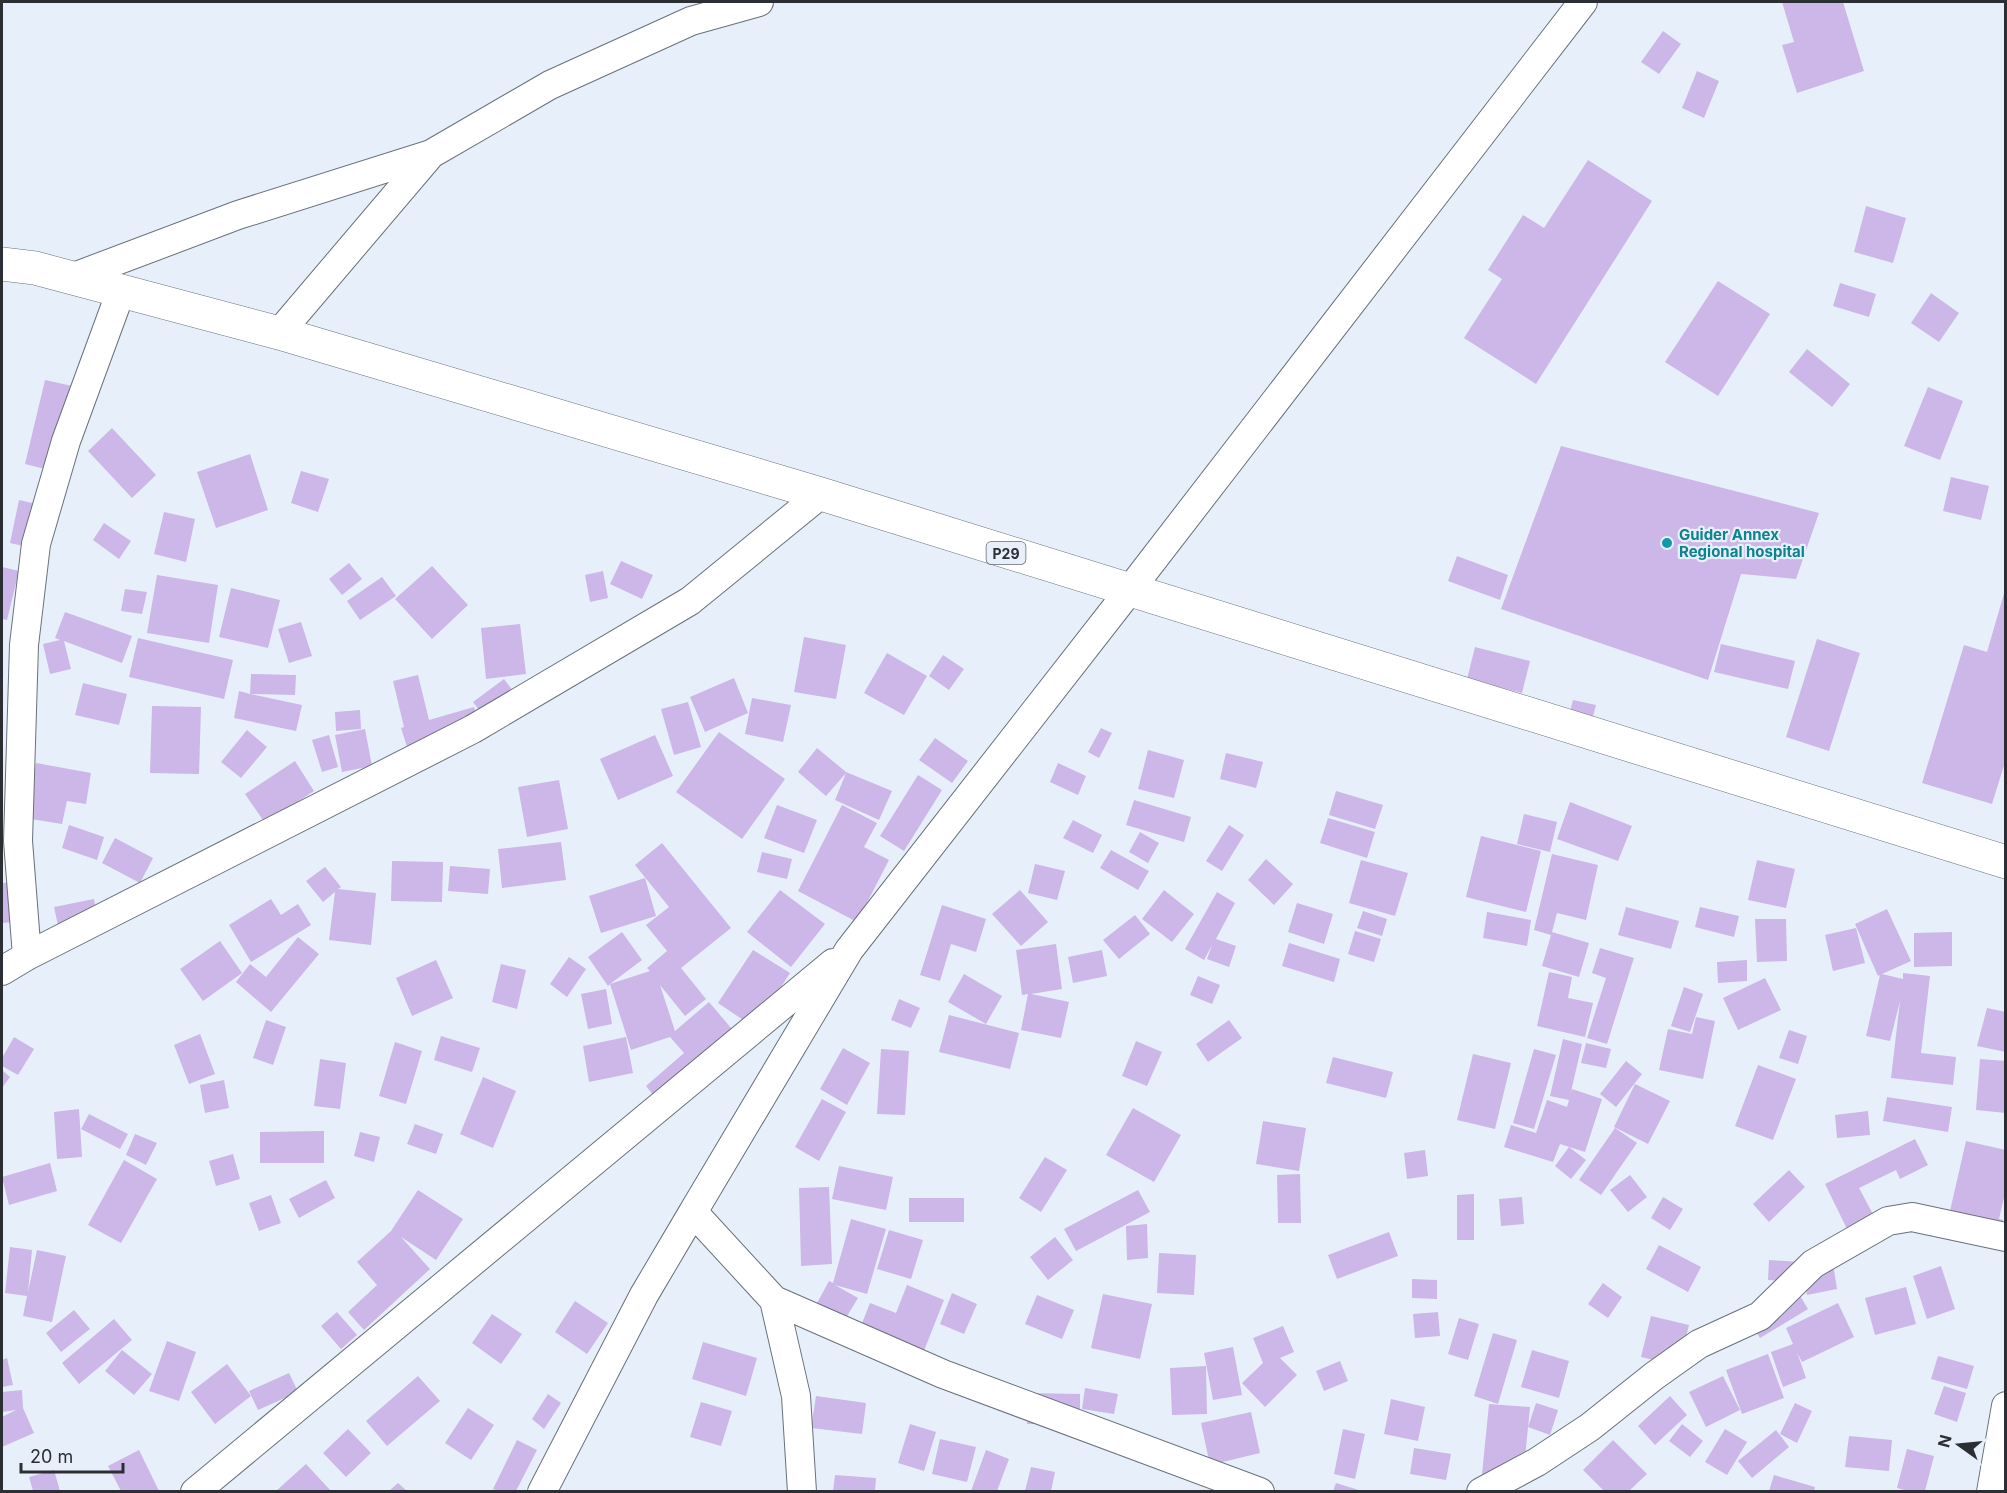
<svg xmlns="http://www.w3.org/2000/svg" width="2007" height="1493" viewBox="0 0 2007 1493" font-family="Inter,sans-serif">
<rect width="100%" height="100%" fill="#e7f0fa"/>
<path fill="#cdb6e8" d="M1782,2H1843L1864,71L1797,93L1782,45L1794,42Z
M1663,31L1681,44L1659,74L1641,62Z
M1697,71L1719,81L1704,118L1682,108Z
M1588,160L1652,201L1536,384L1464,338L1502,279L1488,270L1523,215L1544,228Z
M1866,206L1906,218L1893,263L1854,252Z
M1718,281L1770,314L1718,396L1665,362Z
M1840,283L1876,294L1869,317L1833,306Z
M1931,293L1959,313L1939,342L1911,323Z
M1807,349L1850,384L1832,407L1789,372Z
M45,380L77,387L57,472L25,464Z
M1928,387L1963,401L1940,460L1904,446Z
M112,428L156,475L132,498L88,451Z
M1561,446L1819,513L1796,579L1741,574L1708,680L1501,609Z
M250,454L268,510L216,528L197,472Z
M301,471L329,479L318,512L291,503Z
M1951,477L1989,486L1981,520L1943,511Z
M19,500L41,505L32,548L10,543Z
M164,512L195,519L186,562L154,554Z
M104,523L131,541L119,559L93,540Z
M1457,556L1508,575L1500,600L1448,581Z
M621,561L653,575L642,599L610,584Z
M349,563L362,579L342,595L329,579Z
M432,566L468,605L432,639L395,599Z
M2,567L19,571L7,620L2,619Z
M603,571L608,598L590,602L585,575Z
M157,575L218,585L209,643L147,633Z
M382,577L396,596L360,620L347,601Z
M231,588L280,600L268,648L219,637Z
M125,589L147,592L142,614L121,611Z
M2005,590L2006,759L1992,804L1922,783L1964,645L1987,652Z
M65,612L132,636L122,663L64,641L71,669L50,674L43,644L60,640L55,638Z
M301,622L312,656L289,663L278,629Z
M520,624L526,674L486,679L481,628Z
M804,637L846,645L836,699L794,692Z
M138,638L233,660L224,699L129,677Z
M1817,639L1860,653L1829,751L1786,737Z
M1721,644L1795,661L1788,689L1714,672Z
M1475,647L1530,661L1522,693L1467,679Z
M887,653L927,676L904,715L864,693Z
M943,655L964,669L949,690L929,676Z
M251,674L296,675L295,695L250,694L302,705L296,731L234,718L239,691L250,694Z
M418,675L429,720L474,707L480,729L408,750L401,728L404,727L393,681Z
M734,678L748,713L705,732L690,697Z
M504,679L516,695L486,719L473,702Z
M83,683L127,694L119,725L75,715Z
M752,698L791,705L783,742L745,734Z
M1573,700L1596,705L1591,724L1568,719Z
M688,702L701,747L674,755L661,709Z
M152,706L201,707L199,774L150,773Z
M360,710L361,729L336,731L335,712Z
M1101,728L1112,733L1099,758L1088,752Z
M365,729L372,766L342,772L335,735Z
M247,730L267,747L241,778L221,762Z
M719,732L785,779L742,839L676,792Z
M329,735L338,767L322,772L312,740Z
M655,735L673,776L618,800L600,759Z
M935,738L968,761L952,783L919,760Z
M817,748L846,772L892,791L879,820L835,800L846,773L826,796L798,772Z
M1148,750L1184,760L1174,798L1138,789Z
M1226,753L1263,762L1256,788L1220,779Z
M295,761L314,791L265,823L245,794Z
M36,763L91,773L86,804L67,801L62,824L25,818Z
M1058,763L1086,776L1078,795L1050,782Z
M918,775L942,790L904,851L880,836Z
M559,780L568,829L527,837L518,787Z
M1336,791L1383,805L1375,829L1329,815Z
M1134,800L1191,817L1184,842L1126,825Z
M1570,802L1632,826L1618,861L1557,839Z
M777,805L817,820L804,853L764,838Z
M842,805L877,823L864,847L889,860L857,922L798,891Z
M1524,814L1557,822L1550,852L1517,844Z
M1328,818L1375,832L1367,858L1320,843Z
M1073,820L1102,835L1093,853L1063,838Z
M69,825L104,837L97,860L62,848Z
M1229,825L1244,835L1222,871L1206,861Z
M1140,832L1159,843L1148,863L1129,852Z
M1481,836L1541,851L1526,912L1466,897Z
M115,838L153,858L140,883L102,863Z
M561,842L566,880L502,888L498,849Z
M662,843L731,928L681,968L706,999L685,1016L660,985L675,1031L709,1002L737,1035L659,1102L646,1086L684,1053L670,1037L631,1050L610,984L608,986L588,957L622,932L642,960L610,984L650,971L647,968L667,951L646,925L669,907L635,865Z
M1111,850L1149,871L1138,890L1100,868Z
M762,852L792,859L787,879L757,872Z
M1552,854L1598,865L1586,920L1557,913L1552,932L1589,943L1579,977L1542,966L1551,935L1534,930Z
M1266,859L1293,884L1274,905L1248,880Z
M1361,860L1408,873L1395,916L1349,903Z
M1757,860L1795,869L1786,908L1748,900Z
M392,861L443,862L442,902L391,901Z
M1035,864L1065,871L1057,900L1028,893Z
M450,866L490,869L488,894L448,891Z
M325,867L341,887L338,889L376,893L371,945L329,940L335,892L323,902L306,881Z
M645,878L656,916L601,933L589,896Z
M12,882L14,922L2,923V883Z
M780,890L825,924L791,967L747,932Z
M1020,890L1048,922L1021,946L992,914Z
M1164,890L1194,914L1172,942L1142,919Z
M1217,892L1235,903L1216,939L1236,946L1229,967L1207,959L1212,945L1204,960L1185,949Z
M94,899L98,923L59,930L54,907Z
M271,899L281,915L298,904L311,925L251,962L229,925Z
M1297,903L1333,914L1324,944L1288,932Z
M942,905L986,919L976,952L951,944L940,981L920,975Z
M1626,907L1679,921L1671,949L1618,935Z
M1700,907L1739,916L1734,937L1695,927Z
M1887,909L1911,961L1882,974L1903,979V973L1930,976L1921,1053L1956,1057L1953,1085L1891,1078L1900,1001L1890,1041L1866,1036L1880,975L1878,976L1855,924Z
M1363,911L1387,919L1382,936L1357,928Z
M1487,912L1531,920L1527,946L1483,938Z
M1135,915L1150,934L1119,959L1103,940Z
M1755,919H1786L1787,961L1757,962Z
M1856,928L1865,963L1833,971L1825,935Z
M1355,931L1381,939L1374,962L1348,954Z
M1952,932V966L1914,967V933Z
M298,937L319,954L271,1012L236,982L250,964L266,977Z
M220,941L242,973L203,1001L180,969Z
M1289,943L1340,959L1334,982L1282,966Z
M1056,944L1062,989L1031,994L1069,1002L1061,1038L1021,1030L1028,994L1022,995L1016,950Z
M1600,948L1634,958L1607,1044L1587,1038L1606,978L1592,973Z
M753,950L790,973L755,1028L718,1003Z
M1102,950L1107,976L1073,983L1068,957Z
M569,957L586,969L567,997L550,984Z
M436,960L453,998L412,1016L396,978Z
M1747,960V981L1718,983L1717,962Z
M501,964L526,970L517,1009L492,1002Z
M1549,972L1572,977L1568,998L1593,1003L1585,1037L1537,1026Z
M964,974L1002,996L986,1024L948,1002Z
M1198,976L1220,985L1212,1004L1190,995Z
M1765,978L1781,1010L1738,1030L1723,998Z
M1684,987L1703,994L1690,1032L1671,1026Z
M606,989L612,1024L588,1029L581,994Z
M899,999L920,1008L911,1028L891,1020Z
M1987,1008L2006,1012V1052L1977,1046Z
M949,1015L1019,1033L1010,1069L939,1052Z
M1696,1017L1715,1021L1703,1079L1659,1070L1668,1029L1692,1034Z
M266,1020L286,1027L273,1065L253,1058Z
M1229,1020L1242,1038L1208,1062L1196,1044Z
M1789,1030L1807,1036L1798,1064L1779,1058Z
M200,1034L215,1074L189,1084L174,1045Z
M441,1036L480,1048L472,1072L434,1060Z
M14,1037L34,1049L18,1075L2,1066V1058Z
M626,1037L633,1073L589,1082L583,1046Z
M1563,1039L1582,1044L1570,1096L1572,1089L1602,1099L1585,1152L1560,1144L1553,1162L1504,1147L1511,1125L1536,1133L1547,1100L1567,1107L1569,1100L1550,1096Z
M1136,1041L1162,1052L1147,1086L1122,1076Z
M395,1042L422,1051L406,1104L379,1096Z
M1586,1043L1611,1049L1606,1068L1581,1063Z
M843,1048L870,1063L847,1105L820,1089Z
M881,1049L909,1051L905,1115L877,1114Z
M1534,1049L1556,1055L1534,1129L1513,1123Z
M1473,1054L1511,1063L1495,1129L1457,1120Z
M1333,1057L1393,1072L1386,1098L1326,1083Z
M320,1059L346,1063L340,1109L314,1106Z
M1980,1059L2006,1061V1113L1976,1110Z
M1626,1061L1642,1074L1616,1107L1600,1094Z
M1758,1065L1796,1079L1773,1140L1735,1126Z
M2,1070L10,1077L2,1088Z
M483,1077L516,1091L493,1148L460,1134Z
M224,1080L229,1108L205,1113L200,1085Z
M1635,1084L1670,1101L1648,1144L1614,1127Z
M1887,1097L1952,1107L1948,1132L1883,1121Z
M822,1099L846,1112L819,1161L795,1147Z
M1133,1108L1181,1135L1154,1182L1106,1155Z
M79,1109L82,1157L57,1159L54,1112Z
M1868,1111L1870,1135L1837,1138L1835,1115Z
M89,1114L128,1134L120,1149L81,1129Z
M1263,1121L1306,1128L1299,1171L1256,1164Z
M415,1124L443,1134L436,1154L407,1144Z
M1615,1128L1637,1143L1601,1195L1579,1180Z
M324,1131V1163H260V1132Z
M360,1132L380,1137L374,1162L354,1156Z
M135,1134L157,1143L146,1165L126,1155Z
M1915,1139L1928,1165L1900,1179L1896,1170L1859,1188L1875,1218L1848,1231L1825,1184Z
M1966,1141L2006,1150V1189L1999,1219L2003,1220L1997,1249L1944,1237Z
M1569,1147L1586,1160L1571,1179L1555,1166Z
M1425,1150L1428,1176L1407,1179L1404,1153Z
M233,1154L240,1179L216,1186L209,1161Z
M1045,1157L1067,1170L1041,1212L1019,1198Z
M124,1160L157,1179L121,1243L88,1225Z
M50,1163L57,1191L9,1205L2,1177Z
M839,1166L893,1177L886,1210L832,1199Z
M1789,1170L1805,1187L1769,1222L1753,1204Z
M1300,1174L1301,1223H1278L1277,1175Z
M1630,1175L1647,1197L1628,1212L1610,1190Z
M326,1180L335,1198L299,1218L289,1199Z
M829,1187L832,1264L801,1266L799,1188Z
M418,1190L463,1219L436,1260L401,1237L430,1269L364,1330L348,1312L377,1285L357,1262L391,1231Z
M1138,1190L1150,1212L1076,1251L1064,1229Z
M1474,1194V1240H1457V1195Z
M271,1195L281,1223L259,1231L249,1203Z
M1522,1197L1524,1224L1501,1226L1499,1199Z
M1663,1197L1683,1209L1670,1230L1651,1218Z
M909,1198H964V1222H909Z
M851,1219L886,1229L867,1294L835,1285L858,1298L838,1331L810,1316L829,1281L833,1283Z
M1147,1224L1148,1258L1127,1260L1126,1226Z
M889,1230L923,1240L911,1279L877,1269Z
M1389,1232L1398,1256L1337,1279L1328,1255Z
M1055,1237L1073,1260L1048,1280L1030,1257Z
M1659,1245L1701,1267L1688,1292L1646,1269Z
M10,1247L32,1250L28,1292L37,1250L66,1256L52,1322L23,1316L27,1296L5,1293Z
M1159,1253L1196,1255L1194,1295L1157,1293Z
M1832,1257L1837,1289L1807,1295L1802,1262Z
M1769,1260L1799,1262L1797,1282L1768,1280Z
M1941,1266L1955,1309L1927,1319L1913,1276Z
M1412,1279L1437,1280V1299L1412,1298Z
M1603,1283L1622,1297L1608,1318L1588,1304Z
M1793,1284L1808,1309L1760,1338L1745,1315Z
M907,1285L944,1300L918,1366L855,1341L870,1303L896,1313Z
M1906,1287L1916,1324L1875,1335L1865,1298Z
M952,1293L977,1304L964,1334L940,1324Z
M1103,1294L1152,1304L1140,1359L1091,1348Z
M1037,1295L1074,1310L1062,1339L1025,1324Z
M575,1301L608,1323L587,1354L555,1332Z
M1838,1303L1854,1337L1802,1362L1797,1352L1806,1378L1783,1387L1771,1352L1793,1344L1786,1328Z
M74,1310L90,1329L61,1352L46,1333Z
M337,1312L357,1335L341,1349L321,1326Z
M1438,1312L1440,1336L1415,1338L1413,1314Z
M492,1314L522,1334L501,1364L472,1343Z
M1651,1316L1689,1325L1679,1366L1641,1357Z
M1459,1318L1479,1324L1468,1360L1448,1354Z
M114,1319L132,1340L79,1384L62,1363Z
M1283,1326L1294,1352L1280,1358L1297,1375L1265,1407L1242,1383L1263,1363L1253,1338Z
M1493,1333L1517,1340L1498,1404L1474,1396Z
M167,1341L196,1352L179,1401L149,1391Z
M703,1342L757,1358L746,1396L692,1379Z
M1233,1347L1242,1395L1213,1400L1204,1353Z
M122,1350L152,1374L134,1395L105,1371Z
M1532,1350L1569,1361L1559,1398L1521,1387Z
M1768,1354L1784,1398L1742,1414L1726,1370Z
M1938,1356L1974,1366L1967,1389L1931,1379Z
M7,1358L13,1385L2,1387V1360Z
M1340,1361L1348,1381L1324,1391L1316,1371Z
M227,1364L251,1396L215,1424L191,1392Z
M1206,1366L1207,1414L1172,1415L1170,1368Z
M289,1373L298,1392L258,1410L249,1391Z
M418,1376L440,1401L387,1446L366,1421Z
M1723,1376L1740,1410L1706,1427L1689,1392Z
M1944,1386L1966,1393L1957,1422L1934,1414Z
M1085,1388L1118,1394L1114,1414L1082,1409Z
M22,1390L23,1408L34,1433L2,1447V1417L16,1410L2,1412V1392Z
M1028,1393L1080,1394V1424H1027Z
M548,1394L561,1403L544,1429L532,1419Z
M816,1396L866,1403L862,1434L811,1428Z
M1670,1396L1687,1415L1655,1445L1638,1426Z
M1391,1399L1425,1407L1418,1441L1384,1434Z
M701,1402L732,1411L721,1446L690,1437Z
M1536,1403L1558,1410L1550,1435L1528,1427Z
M1795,1403L1812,1411L1797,1443L1780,1434Z
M1489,1404L1530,1407L1523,1478L1482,1474Z
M468,1408L494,1425L471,1460L445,1443Z
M1251,1412L1260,1453L1210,1465L1201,1423Z
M910,1424L936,1432L924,1471L898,1463Z
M1682,1424L1703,1441L1690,1457L1669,1441Z
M348,1429L371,1453L346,1477L323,1453Z
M1343,1429L1365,1434L1355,1479L1334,1474Z
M1725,1429L1747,1442L1727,1475L1705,1462Z
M1776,1430L1789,1447L1752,1478L1738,1461Z
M1849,1436L1892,1440L1889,1471L1845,1467Z
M940,1439L976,1447L967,1482L932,1474Z
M517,1440L537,1450L516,1491H498L493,1489Z
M1613,1440L1647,1474L1629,1491H1604L1583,1470Z
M1414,1448L1451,1454L1446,1480L1410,1474Z
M1907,1449L1934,1456L1925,1491H1908L1897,1488Z
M139,1450L159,1491H121L108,1466Z
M986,1450L1009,1459L997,1491H971Z
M306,1464L331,1491H276Z
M1031,1467L1055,1472L1051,1491H1025Z
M54,1470L60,1491H33L29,1477Z
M835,1475L876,1478L875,1491H833Z
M1774,1475L1815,1487L1814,1491H1769Z
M398,1483L407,1491H389Z
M1336,1483L1362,1491H1333Z"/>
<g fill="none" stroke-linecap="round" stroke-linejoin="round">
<g stroke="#69717a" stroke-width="30">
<path id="minor" d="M71,278L238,215L431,154L550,85L691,21L759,2
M279,333L431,154
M27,956L18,841L24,645L36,544L66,441L121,291
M2,971L27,956L473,729L690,601L821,494
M774,1300L796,1396L802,1492
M195,1492L833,963
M542,1492L644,1295L693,1212
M1260,1492L943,1374L774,1300L693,1212L849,950L1129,591L1583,2
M1481,1492L1537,1462L1590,1427L1654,1376L1699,1344L1760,1316L1813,1264L1888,1221L1912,1217L2006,1237
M1991,1492L2006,1406"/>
</g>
<g stroke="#69717a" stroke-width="34">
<path id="primary" d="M2,264L35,268L279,333L821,494L2006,862"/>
</g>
<use href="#minor" stroke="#fff" stroke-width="28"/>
<use href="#primary" stroke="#fff" stroke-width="33"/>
</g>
<circle fill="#0f9aa8" stroke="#e7f0fa" stroke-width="2" cx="1667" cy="543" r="6"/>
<g text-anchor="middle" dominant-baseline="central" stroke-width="4.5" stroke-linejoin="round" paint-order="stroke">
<rect fill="#e7f0fa" stroke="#63686e" stroke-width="1.5" x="986.5" y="542" width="39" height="22" rx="4.5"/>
<g font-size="14" font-weight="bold" fill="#2b2e32">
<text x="1006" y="553">P29</text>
</g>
<g font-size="15" font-weight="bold" fill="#0d838f" stroke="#e7f0fa" text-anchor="start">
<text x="1679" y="534">Guider Annex<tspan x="1679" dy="17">Regional hospital</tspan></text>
</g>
</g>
<rect width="2007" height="1493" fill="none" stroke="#2b2e32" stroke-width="6"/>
<g transform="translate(1959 1445) rotate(285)" stroke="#e7f0fa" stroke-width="4.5" paint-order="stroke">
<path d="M0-4.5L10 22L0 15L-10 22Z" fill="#2b2e32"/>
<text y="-9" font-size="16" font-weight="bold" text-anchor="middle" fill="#2b2e32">N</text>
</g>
<path d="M21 1463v9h102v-9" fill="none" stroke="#2b2e32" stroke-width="3"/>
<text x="30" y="1463" font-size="18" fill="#2b2e32" stroke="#e7f0fa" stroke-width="4.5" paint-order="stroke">20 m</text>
</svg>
